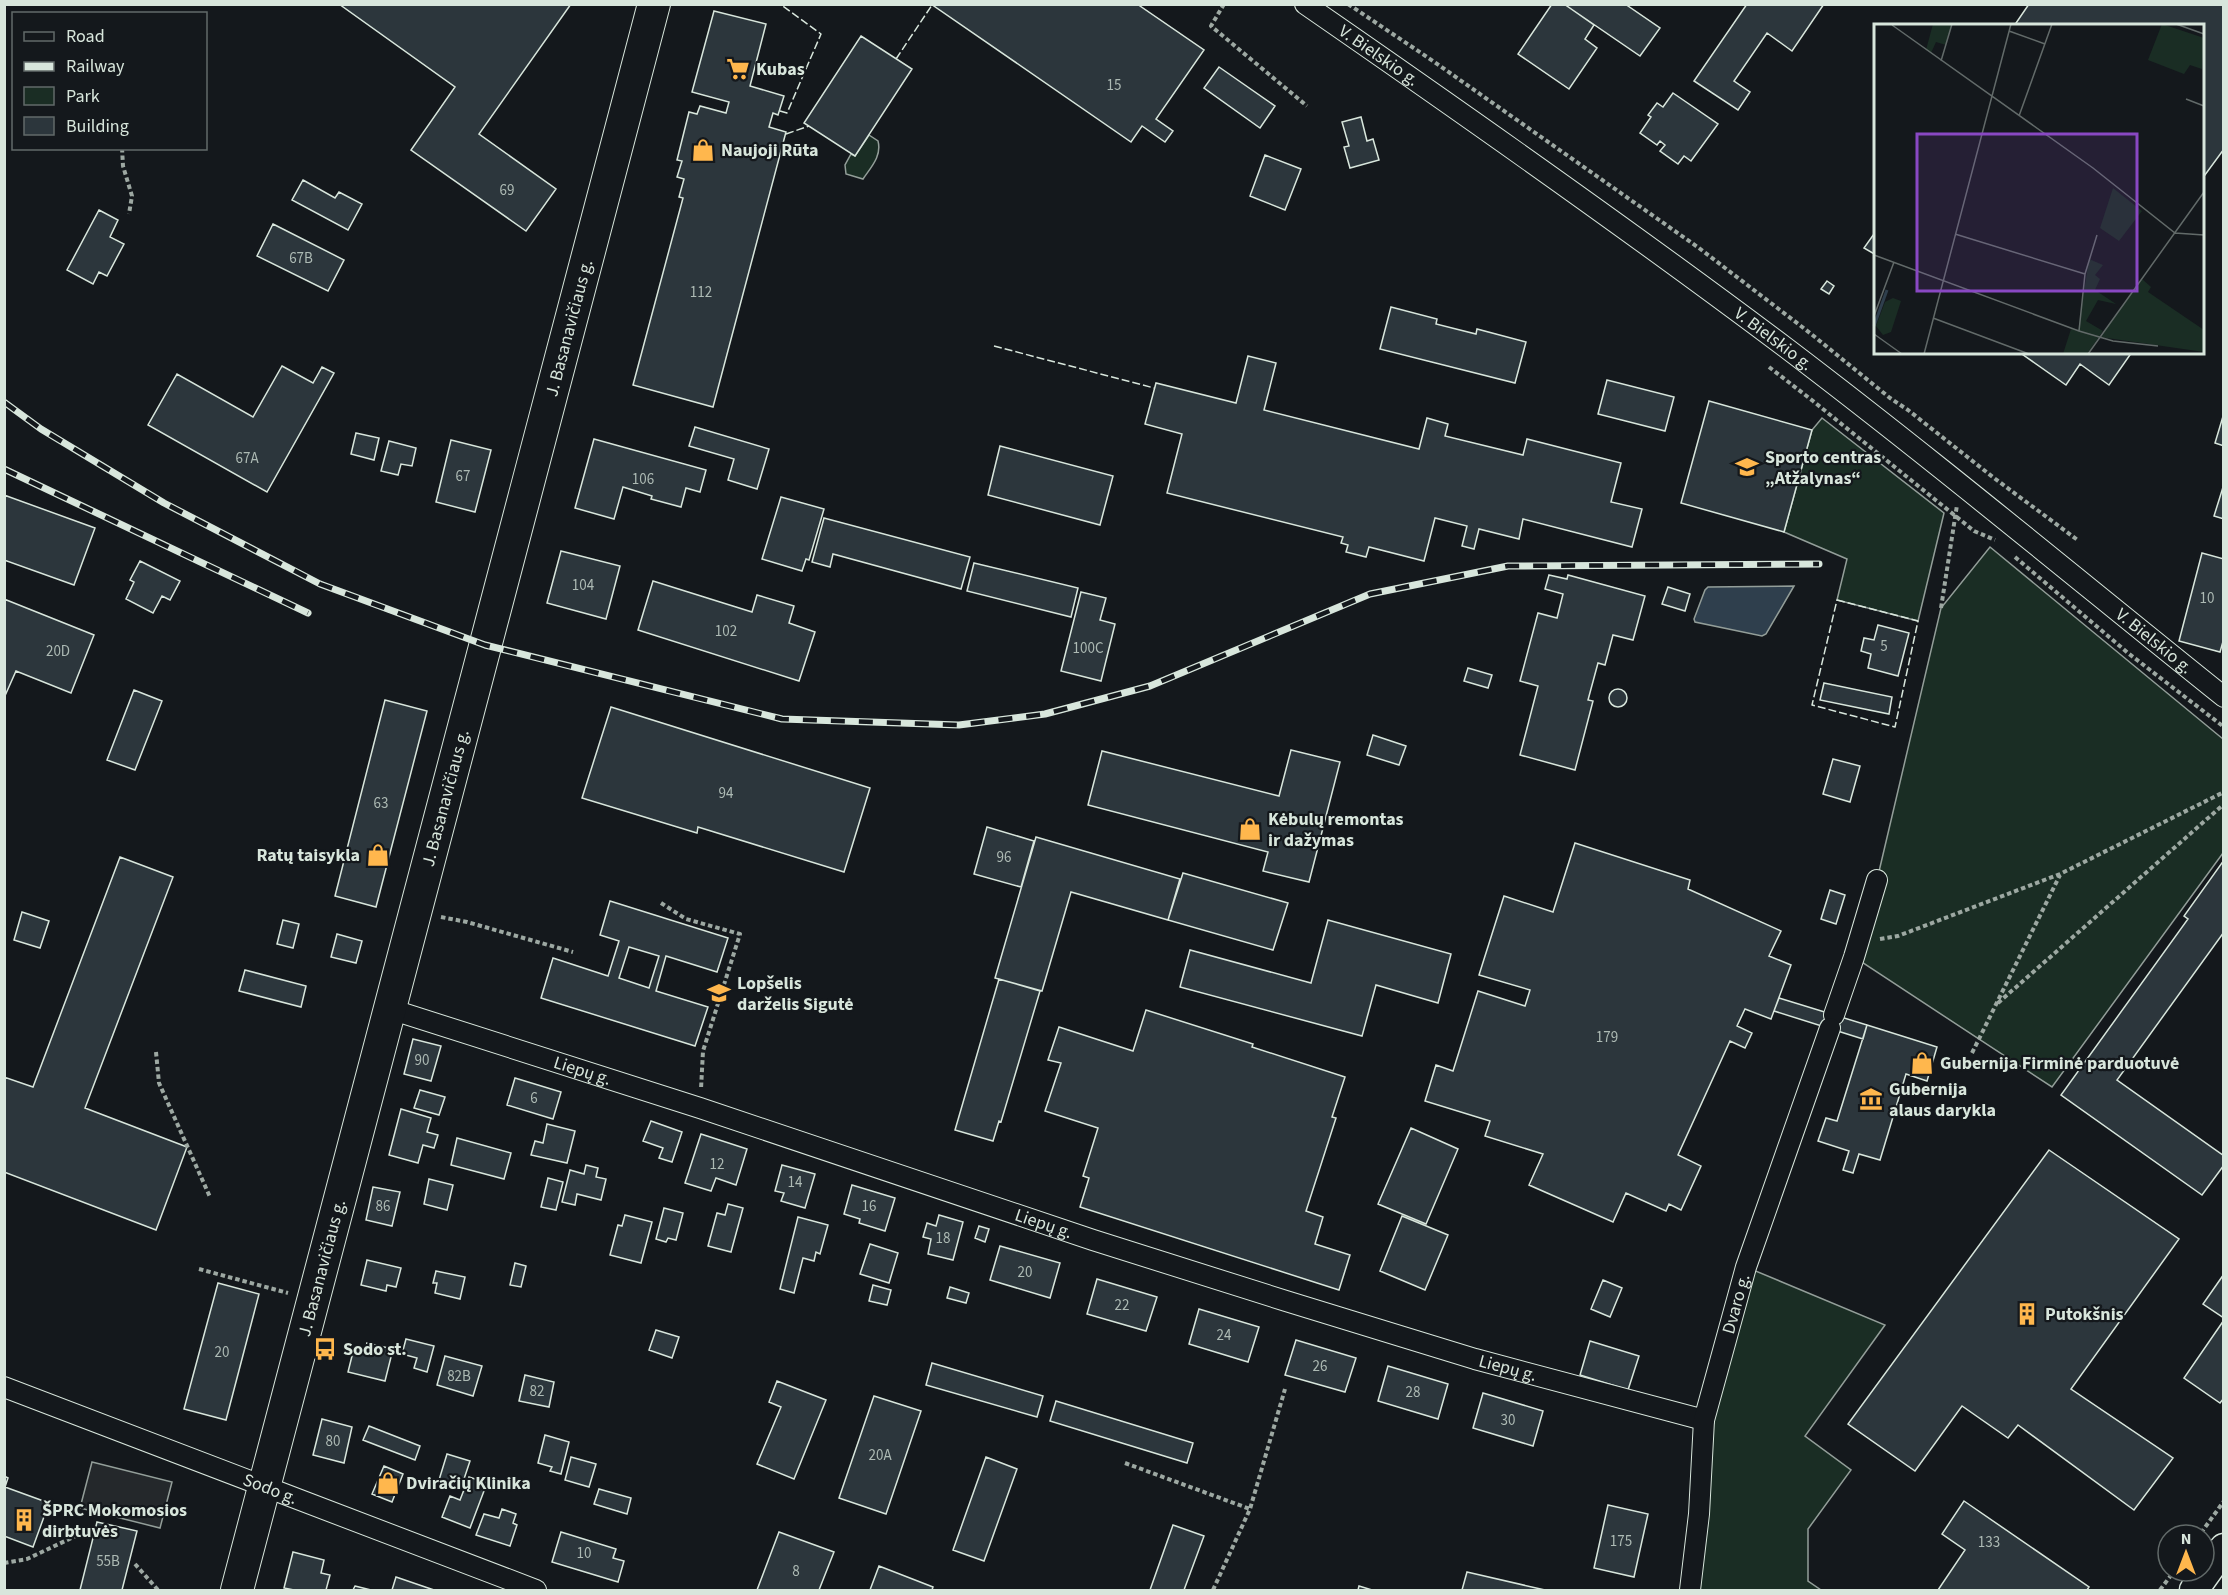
<svg xmlns="http://www.w3.org/2000/svg" width="2228" height="1595" viewBox="0 0 2228 1595" font-family="'Source Sans 3',sans-serif">
<rect width="100%" height="100%" fill="#14181c"/>
<path fill="#1a2d24" stroke="#939e99" stroke-width="1.5" d="M869,135L878,141C882,156 871,167 863,179L846,174L845,165L851,154L855,156Z
M1822,418L1944,513L1918,621L1837,600L1847,559L1784,532L1812,430Z
M1990,547L2223,739V853L2052,1087L1854,957L1877,880L1941,608Z
M1746,1267L1885,1325L1805,1436L1851,1470L1808,1529V1581L1821,1590H1690L1704,1420Z"/>
<path fill="#24282b" stroke="#939e99" stroke-width="1.5" d="M92,1462L172,1482L160,1528L80,1508Z"/>
<path fill="#2f3f4d" stroke="#939e99" stroke-width="1.5" d="M1794,586L1766,634L1762,636L1695,622L1694,619L1705,590L1708,587Z"/>
<path fill="#2c363c" stroke="#d8e6dc" stroke-width="1.5" fill-rule="evenodd" d="M339,4H571L479,134L556,189L526,231L411,150L455,87Z
M931,4H1137L1204,50L1156,119L1173,131L1165,142L1142,126L1131,142Z
M1552,4H1564L1594,25L1585,39L1597,48L1569,89L1518,54Z
M1564,4H1625L1660,28L1640,56Z
M1747,4H1824L1792,51L1767,33L1734,81L1750,92L1738,110L1694,81Z
M2029,4H2224V149L2202,179V26H2014Z
M714,11L766,24L750,86L784,96L778,115L773,113L769,127L786,132L713,407L633,385L683,198L679,197L684,179L677,177L682,161L677,160L689,112L697,114L700,106L726,113L729,102L692,92Z
M861,36L912,69L855,156L804,123Z
M1219,67L1275,106L1260,128L1204,88Z
M1673,93L1718,124L1691,161L1684,156L1678,164L1660,151L1665,145L1660,141L1657,145L1640,133L1651,117L1648,115L1657,103L1663,107Z
M1361,117L1367,141L1373,139L1379,160L1350,168L1344,147L1349,146L1342,122Z
M1265,155L1301,169L1285,210L1250,196Z
M303,180L335,198L339,192L362,204L348,230L292,200Z
M99,210L118,220L110,237L124,244L107,276L99,272L93,284L67,270Z
M273,224L344,260L328,291L257,256Z
M1876,231V255L1864,248Z
M1827,281L1834,286L1829,294L1821,289Z
M1391,307L1437,319L1436,324L1476,334L1477,329L1526,342L1515,383L1380,349Z
M2019,352H2132L2109,385L2080,364L2066,385Z
M1248,356L1276,363L1264,410L1419,449L1427,418L1448,424L1445,436L1523,455L1527,439L1621,463L1611,502L1642,509L1632,547L1523,519L1519,539L1479,529L1474,549L1462,546L1467,526L1435,518L1424,561L1369,547L1366,557L1346,552L1348,545L1341,543L1343,537L1167,493L1182,434L1145,424L1156,383L1236,403Z
M282,366L313,383L322,367L334,373L267,492L148,425L177,374L253,417Z
M1607,380L1674,397L1665,431L1598,414Z
M1709,401L1812,430L1784,532L1681,503Z
M2224,413V446L2215,443Z
M695,427L769,449L757,489L728,480L734,459L689,446Z
M356,433L379,438L374,460L351,454Z
M594,439L706,470L700,492L686,488L681,507L651,499L652,496L623,487L614,519L575,508Z
M451,440L491,450L475,512L436,502Z
M389,441L416,448L412,466L401,464L398,475L381,471Z
M1000,446L1113,476L1100,525L988,495Z
M2224,484V519L2214,516Z
M4,495L95,528L74,585L4,560Z
M781,497L824,509L809,560L806,559L802,571L762,559Z
M824,518L970,557L961,589L833,554L830,567L812,562Z
M561,551L620,566L606,619L547,603Z
M2202,553L2224,559V638L2220,652L2179,641Z
M140,561L180,581L170,600L162,596L153,613L126,599L134,582L130,580Z
M974,563L1078,588L1071,617L967,591Z
M1549,575L1567,579L1568,575L1645,596L1633,640L1613,635L1605,665L1598,663L1588,700L1593,701L1575,770L1520,755L1538,686L1520,681L1538,613L1557,618L1563,594L1545,589Z
M653,581L752,612L757,595L794,606L789,623L815,632L799,681L638,630Z
M1668,587L1690,594L1685,611L1662,604Z
M1081,592L1106,598L1100,620L1115,624L1101,681L1061,671Z
M4,599L94,635L71,693L16,671L4,698Z
M1878,625L1909,633L1898,676L1868,668L1871,654L1861,651L1864,638L1874,640Z
M1468,668L1492,675L1488,688L1464,681Z
M1824,683L1892,697L1889,714L1820,700Z
M1609 698a9 9 0 1 1 18 0a9 9 0 1 1-18 0Z
M134,690L162,701L135,770L107,760Z
M385,700L427,711L376,907L335,896Z
M611,707L870,788L844,872L698,827L697,833L582,798Z
M1373,735L1406,746L1399,765L1367,755Z
M1291,750L1340,762L1309,882L1263,871L1268,852L1088,805L1102,751L1279,796Z
M1833,759L1860,766L1850,802L1823,794Z
M987,827L1034,841L1021,887L974,874Z
M1036,837L1180,879L1168,920L1071,892L1042,991L995,978Z
M1575,843L1690,880L1688,889L1781,931L1769,956L1791,965L1771,1019L1745,1009L1737,1026L1752,1033L1745,1048L1730,1041L1678,1155L1701,1166L1681,1210L1669,1204L1666,1211L1626,1193L1613,1222L1529,1185L1543,1154L1485,1136L1490,1121L1425,1101L1436,1065L1453,1071L1478,991L1525,1006L1530,990L1479,975L1504,896L1553,912Z
M120,857L173,877L85,1108L187,1147L156,1230L4,1172V1077L33,1087Z
M2224,860V932L2117,1080L2224,1156V1165L2202,1195L2061,1095L2188,919L2184,916Z
M1183,873L1288,903L1273,950L1168,920Z
M1830,890L1845,895L1836,924L1821,919Z
M610,901L728,938L717,972L666,956L656,991L708,1007L695,1046L541,998L553,958L608,976L619,941L600,935ZM629,947L659,956L649,988L619,978Z
M22,912L49,921L40,948L14,940Z
M283,920L299,924L293,948L277,944Z
M1328,920L1451,954L1438,1003L1376,985L1362,1036L1180,987L1190,950L1311,983Z
M337,934L362,941L356,963L331,957Z
M245,970L306,986L301,1007L239,991Z
M999,979L1040,991L1001,1122L999,1121L993,1141L955,1130Z
M1779,998L1867,1025L1863,1039L1774,1011Z
M1146,1010L1253,1044L1252,1047L1345,1077L1332,1117L1336,1118L1306,1211L1323,1217L1315,1244L1350,1255L1339,1290L1080,1207L1089,1178L1083,1176L1098,1128L1045,1111L1061,1063L1048,1060L1059,1027L1133,1051Z
M1867,1025L1937,1047L1927,1081L1906,1074L1880,1160L1859,1154L1853,1173L1843,1170L1849,1151L1818,1141L1826,1118L1837,1121Z
M413,1039L441,1046L431,1081L404,1074Z
M515,1078L561,1092L553,1119L507,1105Z
M420,1090L445,1097L439,1115L414,1108Z
M401,1109L431,1118L427,1132L438,1135L434,1148L423,1145L418,1163L389,1155Z
M651,1121L682,1132L672,1162L659,1158L663,1148L643,1141Z
M547,1124L575,1131L567,1163L531,1155L535,1141L543,1143Z
M1411,1128L1458,1149L1426,1224L1378,1204Z
M701,1134L747,1149L736,1185L716,1178L711,1191L685,1183Z
M457,1138L511,1153L504,1179L451,1165Z
M2049,1150L2179,1239L2071,1389L2173,1458L2134,1510L2018,1425L2008,1438L1962,1406L1915,1471L1848,1424Z
M586,1165L598,1168L596,1177L606,1179L601,1200L577,1194L575,1205L562,1202L570,1170L584,1174Z
M782,1165L815,1174L805,1208L781,1201L784,1193L775,1191Z
M548,1178L563,1182L556,1210L541,1207Z
M429,1179L453,1185L447,1210L424,1204Z
M852,1185L895,1198L885,1231L859,1223L860,1219L844,1214Z
M373,1187L400,1192L392,1226L366,1220Z
M728,1204L743,1208L731,1252L708,1246L717,1213L725,1215Z
M664,1208L683,1213L676,1240L668,1238L666,1242L656,1239Z
M625,1215L652,1222L641,1263L610,1255L618,1225L622,1226Z
M939,1215L963,1222L953,1260L928,1254L931,1239L923,1237L927,1223L936,1226Z
M1402,1216L1448,1235L1425,1290L1380,1271Z
M798,1217L828,1225L820,1254L816,1252L814,1261L803,1258L794,1293L780,1289Z
M979,1226L989,1229L985,1242L975,1238Z
M870,1244L898,1253L889,1283L860,1274Z
M1000,1246L1060,1263L1050,1298L990,1280Z
M367,1260L401,1268L396,1287L387,1285L386,1291L361,1285Z
M515,1263L526,1266L521,1287L510,1285Z
M436,1271L465,1277L460,1299L435,1293L437,1283H433Z
M2224,1274V1318L2203,1304Z
M1097,1279L1157,1297L1146,1331L1087,1314Z
M1603,1280L1622,1288L1610,1317L1591,1309Z
M218,1283L259,1294L226,1420L184,1409Z
M873,1285L891,1290L887,1305L869,1301Z
M950,1287L969,1293L966,1303L947,1298Z
M1199,1309L1259,1327L1248,1362L1189,1344Z
M2224,1320V1398L2220,1403L2184,1378Z
M656,1330L679,1337L672,1358L649,1350Z
M406,1339L434,1346L427,1372L414,1368L417,1358L402,1354Z
M1296,1340L1356,1358L1345,1392L1285,1375Z
M1590,1341L1639,1356L1628,1390L1580,1375Z
M367,1343L393,1349L385,1381L348,1372L354,1348L365,1351Z
M445,1356L482,1366L473,1396L437,1385Z
M932,1363L1043,1396L1037,1417L926,1385Z
M1388,1366L1448,1384L1438,1419L1378,1401Z
M525,1375L554,1382L549,1407L519,1401Z
M777,1381L826,1400L794,1479L757,1464L781,1407L769,1402Z
M1483,1393L1543,1411L1533,1446L1473,1428Z
M874,1396L921,1411L886,1514L839,1498Z
M1056,1401L1193,1443L1187,1463L1050,1421Z
M322,1419L352,1427L344,1463L313,1455Z
M369,1426L420,1446L415,1460L363,1440Z
M545,1435L569,1442L561,1474L550,1471L552,1467L538,1463Z
M447,1454L470,1461L461,1488L439,1480Z
M571,1457L596,1464L589,1487L565,1480Z
M986,1457L1017,1469L984,1561L953,1550Z
M384,1466L403,1474L392,1502L372,1494Z
M4,1476L8,1478L5,1487L49,1503L33,1547L4,1536Z
M469,1477L487,1483L470,1528L442,1517L450,1496L460,1500Z
M599,1489L631,1498L627,1514L594,1504Z
M1964,1501L2089,1587L2087,1590H1938L1965,1550L1942,1534Z
M1608,1505L1648,1514L1634,1577L1594,1568Z
M502,1509L516,1514L513,1523L517,1525L510,1546L476,1535L484,1514L499,1518Z
M97,1522L137,1531L122,1590H80Z
M1173,1525L1204,1536L1184,1590H1150Z
M561,1532L616,1549L613,1558L624,1561L618,1582L552,1562Z
M779,1532L834,1552L819,1590H757Z
M293,1552L324,1560L321,1573L330,1575L326,1590H294L284,1588Z
M879,1566L933,1587L932,1590H870Z
M1467,1572L1545,1590H1462Z
M396,1577L434,1590H392Z
M355,1586L371,1590H353Z
M1359,1586L1372,1590H1358Z"/>
<g fill="none" stroke-linecap="round" stroke-linejoin="round">
<g stroke="#d8e6dc" stroke-width="22">
<g id="street">
<path id="s1" d="M1305,4C1467,116 1628,229 1785,347C1934,460 2078,580 2224,697"/>
<path id="s2" d="M390,1009L700,1108L1093,1240L1286,1301L1475,1359L1704,1420"/>
<path d="M1834,1015L1854,957L1877,880"/>
<path id="s3" d="M4,1387L536,1590"/>
<path id="s4" d="M1690,1590L1699,1514L1704,1420L1746,1267L1830,1028"/>
</g>
</g>
<g stroke="#d8e6dc" stroke-width="31">
<path id="secondary" d="M2194,1590L2224,1548"/>
</g>
<g stroke="#d8e6dc" stroke-width="34">
<g id="primary">
<path id="s5" d="M237,1590L654,4"/>
</g>
</g>
<path stroke="#9da8a2" stroke-width="4" stroke-dasharray="4.5 3" stroke-linecap="butt" d="M1224,4L1211,26L1307,106
M1348,4L1433,61L1699,248L1810,333L1890,398L1908,410L1994,478L2079,541
M122,148L123,166L132,196L129,214
M1769,367L1813,401L1974,531L1995,540
M2015,557L2128,653L2224,727
M1941,608L1957,505
M661,903L686,919L740,934L703,1051L701,1089
M441,917L467,922L573,952
M1880,939L1898,936L2060,874L2224,792
M1998,1003L2224,804
M156,1052L159,1083L210,1197
M1972,1053L2060,875
M199,1269L288,1293
M1125,1463L1250,1509
M2201,1533L2224,1501
M4,1563L27,1559L82,1533
M135,1564L158,1590
M1213,1590L1250,1509L1285,1389
M2160,1590L2172,1574"/>
<use href="#street" stroke="#14181c" stroke-width="20"/>
<use href="#secondary" stroke="#14181c" stroke-width="28"/>
<use href="#primary" stroke="#14181c" stroke-width="32"/>
<g stroke="#d8e6dc" stroke-width="7">
<path id="rail" d="M4,402L41,429L164,503L320,584L485,645L782,719L959,725L1045,714L1150,686L1370,594L1508,566L1819,564
M4,469L308,613"/>
</g>
<use href="#rail" stroke="#14181c" stroke-width="4.5" stroke-dasharray="14" stroke-linecap="butt"/>
<path stroke="#d8e6dc" stroke-width="1.5" stroke-dasharray="8 3" stroke-linecap="butt" d="M896,59L932,5
M780,111L787,113L821,34L780,4
M786,134L809,126
M994,346L1154,388
M1837,600L1918,621L1895,727L1812,705Z"/>
</g>
<defs>
<g id="supermarket-bare" transform="scale(1.8)"><path d="M-6-5.5h2.5l.6 2H6L4.5 2H-2.5L-4.4-4H-6ZM-1.5 3.2a1.3 1.3 0 1 0 .1 0ZM3 3.2a1.3 1.3 0 1 0 .1 0Z" fill="#ffb74d" stroke="#14181c" stroke-width="2.5" paint-order="stroke"/></g>
<g id="shop-bare" transform="scale(1.8)"><path d="M-5-2.5h2.3a2.7 3.5 0 0 1 5.4 0H5L5.5 6h-11ZM-1.5-2.5h3a1.5 2.3 0 0 0-3 0Z" fill="#ffb74d" stroke="#14181c" stroke-width="2.5" paint-order="stroke"/></g>
<g id="school-bare" transform="scale(1.8)"><path d="M0-5L7-2L0 1L-7-2ZM-4 1L0 2.5L4 1V4Q0 6-4 4Z" fill="#ffb74d" stroke="#14181c" stroke-width="2.5" paint-order="stroke"/></g>
<g id="museum-bare" transform="scale(1.8)"><path d="M0-6L6-3V-2H-6V-3ZM-5-1h2V3h-2ZM-1-1h2V3h-2ZM3-1h2V3H3ZM-6 4H6V6H-6Z" fill="#ffb74d" stroke="#14181c" stroke-width="2.5" paint-order="stroke"/></g>
<g id="building-bare" transform="scale(1.8)"><path d="M-4-6H4V6H1V3H-1V6H-4ZM-2.5-4.3h1.7v1.8h-1.7ZM.8-4.3h1.7v1.8H.8ZM-2.5-1h1.7V.8h-1.7ZM.8-1h1.7V.8H.8Z" fill="#ffb74d" stroke="#14181c" stroke-width="2.5" paint-order="stroke"/></g>
<g id="bus-bare" transform="scale(1.8)"><path d="M-5-6H5V4H4V6H2V4H-2V6H-4V4H-5ZM-3.5-4V0h7V-4ZM-3.5 1.2v1.5H-2V1.2ZM2 1.2v1.5H3.5V1.2Z" fill="#ffb74d" stroke="#14181c" stroke-width="2.5" paint-order="stroke"/></g>
</defs>
<g fill-rule="evenodd">
<use href="#supermarket-bare" x="738" y="69"/>
<use href="#shop-bare" x="703" y="150"/>
<use href="#school-bare" x="1747" y="467"/>
<use href="#shop-bare" x="1250" y="829"/>
<use href="#shop-bare" x="378" y="855"/>
<use href="#school-bare" x="719" y="993"/>
<use href="#shop-bare" x="1922" y="1063"/>
<use href="#museum-bare" x="1871" y="1099"/>
<use href="#building-bare" x="2027" y="1314"/>
<use href="#bus-bare" x="325" y="1349"/>
<use href="#shop-bare" x="388" y="1483"/>
<use href="#building-bare" x="24" y="1520"/>
</g>
<g text-anchor="middle" dominant-baseline="central" stroke-width="4.5" stroke-linejoin="round" paint-order="stroke">
<g font-size="15" fill="#adbab4">
<text x="1114" y="85">15</text>
<text x="507" y="190">69</text>
<text x="301" y="258">67B</text>
<text x="701" y="292">112</text>
<text x="247" y="458">67A</text>
<text x="463" y="476">67</text>
<text x="643" y="479">106</text>
<text x="583" y="585">104</text>
<text x="2207" y="598">10</text>
<text x="726" y="631">102</text>
<text x="1884" y="646">5</text>
<text x="1088" y="648">100C</text>
<text x="58" y="651">20D</text>
<text x="726" y="793">94</text>
<text x="381" y="803">63</text>
<text x="1004" y="857">96</text>
<text x="1607" y="1037">179</text>
<text x="422" y="1060">90</text>
<text x="534" y="1098">6</text>
<text x="717" y="1164">12</text>
<text x="795" y="1182">14</text>
<text x="383" y="1206">86</text>
<text x="869" y="1206">16</text>
<text x="943" y="1238">18</text>
<text x="1025" y="1272">20</text>
<text x="1122" y="1305">22</text>
<text x="1224" y="1335">24</text>
<text x="222" y="1352">20</text>
<text x="1320" y="1366">26</text>
<text x="459" y="1376">82B</text>
<text x="537" y="1391">82</text>
<text x="1413" y="1392">28</text>
<text x="1508" y="1420">30</text>
<text x="333" y="1441">80</text>
<text x="880" y="1455">20A</text>
<text x="1621" y="1541">175</text>
<text x="1989" y="1542">133</text>
<text x="584" y="1553">10</text>
<text x="108" y="1561">55B</text>
<text x="796" y="1571">8</text>
</g>
<g font-size="18" fill="#d8e6dc" stroke="#14181c">
<text stroke="none"><textPath href="#s1" startOffset="90">V. Bielskio g.</textPath></text>
<text stroke="none"><textPath href="#s5" startOffset="1305">J. Basanavičiaus g.</textPath></text>
<text stroke="none"><textPath href="#s1" startOffset="576">V. Bielskio g.</textPath></text>
<text stroke="none"><textPath href="#s1" startOffset="1062">V. Bielskio g.</textPath></text>
<text stroke="none"><textPath href="#s5" startOffset="819">J. Basanavičiaus g.</textPath></text>
<text stroke="none"><textPath href="#s2" startOffset="202">Liepų g.</textPath></text>
<text stroke="none"><textPath href="#s2" startOffset="688">Liepų g.</textPath></text>
<text stroke="none"><textPath href="#s5" startOffset="333">J. Basanavičiaus g.</textPath></text>
<text stroke="none"><textPath href="#s4" startOffset="291">Dvaro g.</textPath></text>
<text stroke="none"><textPath href="#s2" startOffset="1174">Liepų g.</textPath></text>
<text stroke="none"><textPath href="#s3" startOffset="285">Sodo g.</textPath></text>
</g>
<g font-size="18" font-weight="bold" fill="#d8e6dc" stroke="#14181c" text-anchor="start">
<text x="756" y="69">Kubas</text>
<text x="721" y="150">Naujoji Rūta</text>
<text x="1765" y="457">Sporto centras<tspan x="1765" dy="21">„Atžalynas“</tspan></text>
<text x="1268" y="819">Kėbulų remontas<tspan x="1268" dy="21">ir dažymas</tspan></text>
<text x="360" y="855" text-anchor="end">Ratų taisykla</text>
<text x="737" y="983">Lopšelis<tspan x="737" dy="21">darželis Sigutė</tspan></text>
<text x="1940" y="1063">Gubernija Firminė parduotuvė</text>
<text x="1889" y="1089">Gubernija<tspan x="1889" dy="21">alaus darykla</tspan></text>
<text x="2045" y="1314">Putokšnis</text>
<text x="343" y="1349">Sodo st.</text>
<text x="406" y="1483">Dviračių Klinika</text>
<text x="42" y="1510">ŠPRC Mokomosios<tspan x="42" dy="21">dirbtuvės</tspan></text>
</g>
</g>
<g transform="translate(1874 24)">
<rect width="330" height="330" fill="#14181c"/>
<path d="M59,0H78L72,21L62,18L57,29L52,26ZM288,0L330,14L328,45L316,41L310,50L274,36ZM239,164L268,187L245,217L226,204ZM215,235L229,241L221,251L226,255L221,266L242,280L224,276L212,297L229,307L213,330H189L197,305L204,307ZM268,255L277,263L274,268L330,306V328L226,313ZM19,274L27,277L17,308L9,311L2,302L11,278Z" fill="#1a2d24"/>
<path fill="none" stroke="#2f3f4d" stroke-width="3" d="M0,302L13,266"/>
<path fill="none" stroke="#626a69" stroke-width="1.5" d="M302,0L330,10M18,1L219,144L301,209L330,211M135,7L171,20M67,37L78,0M312,75L330,82M145,92L178,0M81,210L211,250M0,231L205,307L239,317L284,322M0,292L20,238M59,294L155,330M205,307L211,250L223,211M0,310L28,330M50,330L137,0M214,330L330,168"/>
<path fill="#8948c3" fill-opacity="0.15" stroke="#8948c3" stroke-width="3" d="M43,110H263V267H43Z"/>
<rect width="330" height="330" fill="none" stroke="#d8e6dc" stroke-width="3"/>
</g>
<rect width="2228" height="1595" fill="none" stroke="#d8e6dc" stroke-width="12"/>
<rect x="12" y="12" width="195" height="138" fill="#14181c" stroke="#626a69" stroke-width="1.5"/>
<rect x="24" y="32" width="30" height="9" fill="#14181c" stroke="#626a69" stroke-width="1.5"/>
<text x="66" y="42" font-size="18" fill="#d8e6dc">Road</text>
<rect x="24" y="62" width="30" height="9" fill="#d8e6dc" stroke="#626a69" stroke-width="1.5"/>
<text x="66" y="72" font-size="18" fill="#d8e6dc">Railway</text>
<rect x="24" y="87" width="30" height="18" fill="#1a2d24" stroke="#626a69" stroke-width="1.5"/>
<text x="66" y="102" font-size="18" fill="#d8e6dc">Park</text>
<rect x="24" y="117" width="30" height="18" fill="#2c363c" stroke="#626a69" stroke-width="1.5"/>
<text x="66" y="132" font-size="18" fill="#d8e6dc">Building</text>
<g transform="translate(2186 1553)"><circle r="28" fill="#14181c" stroke="#626a69" stroke-width="1.5"/>
<path d="M0-4.5L10 22L0 15L-10 22Z" fill="#ffb74d"/>
<text y="-9" font-size="16" font-weight="bold" text-anchor="middle" fill="#d8e6dc">N</text>
</g>
</svg>
